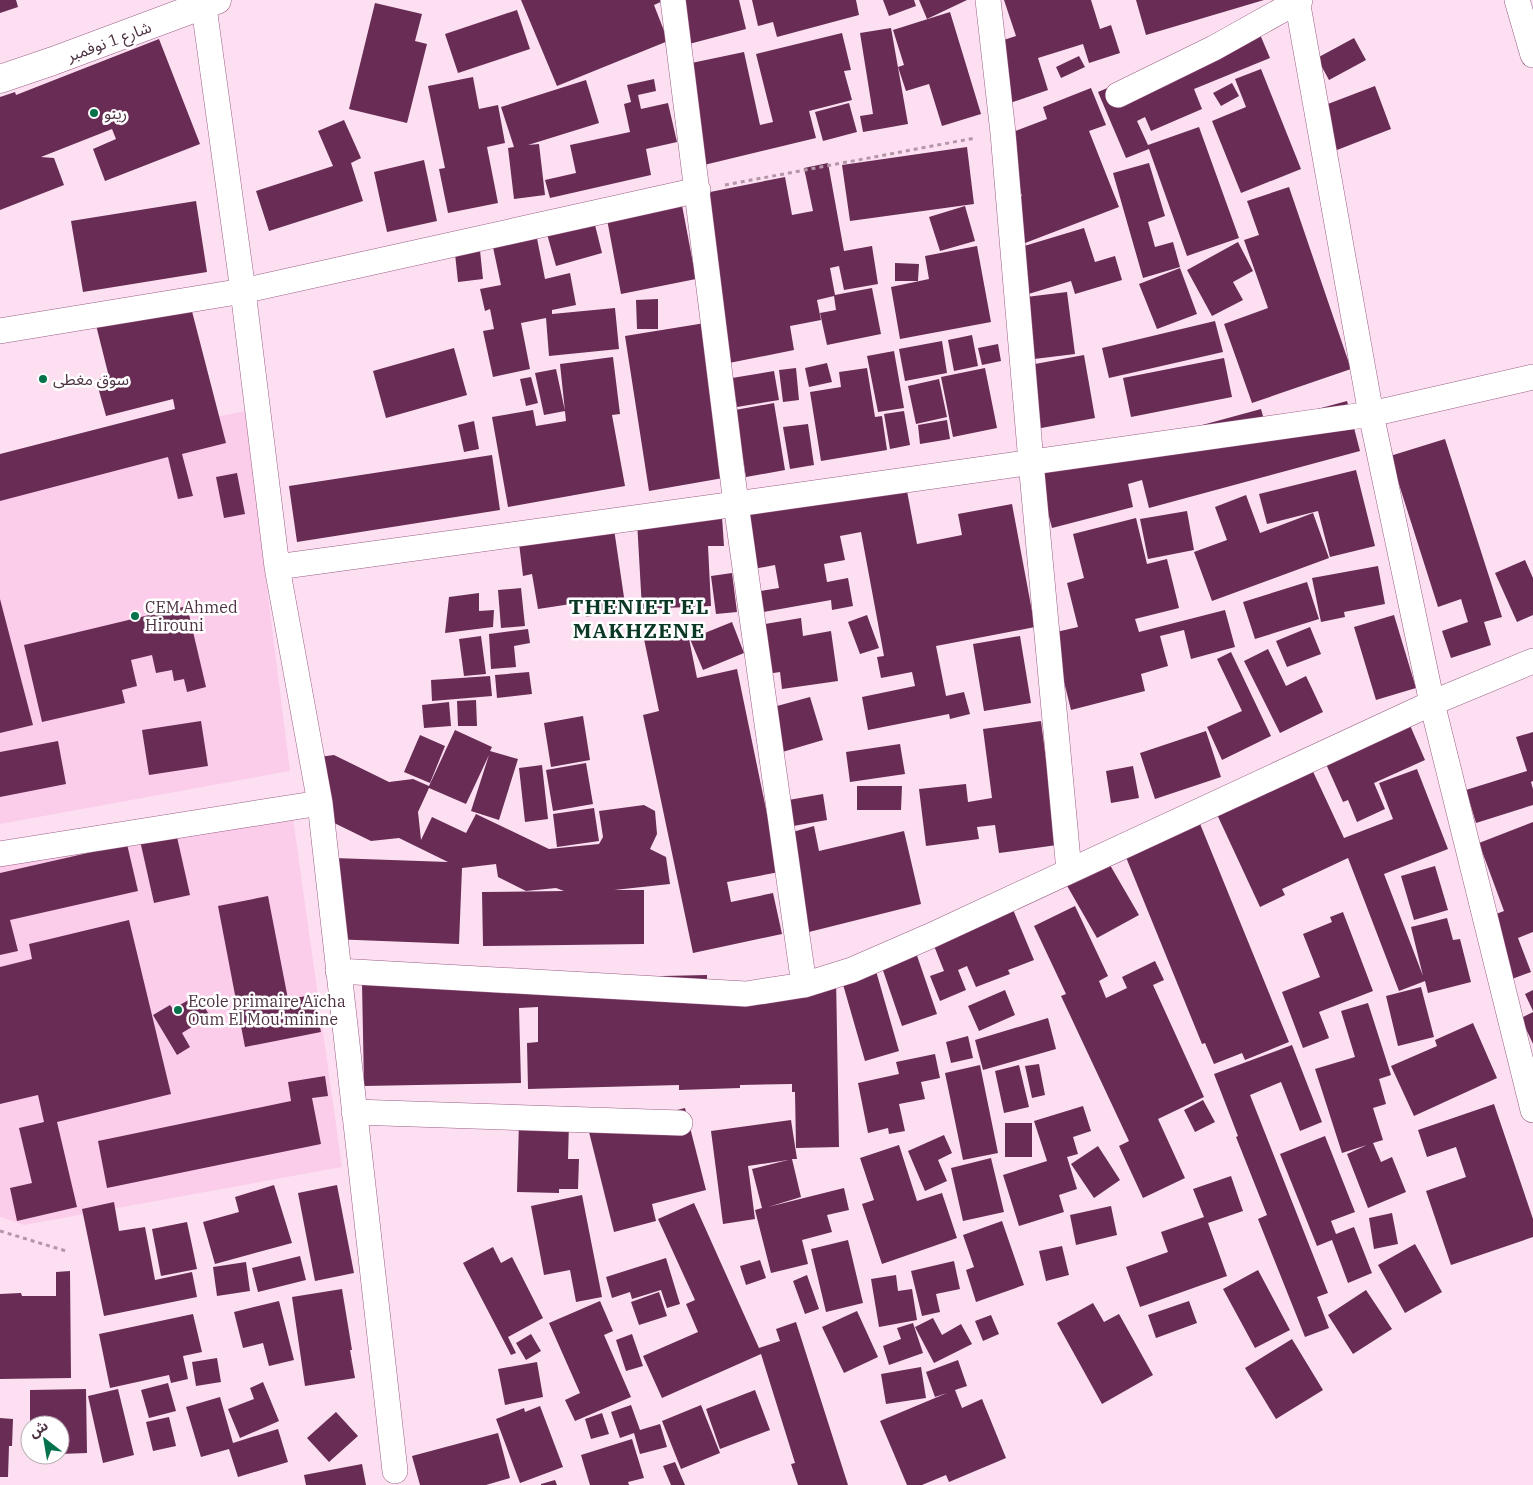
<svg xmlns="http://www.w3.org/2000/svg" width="1533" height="1485" viewBox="0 0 1533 1485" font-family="'IBM Plex Serif','Noto Sans Arabic',serif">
<rect width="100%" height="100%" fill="#fce0f1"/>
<path fill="#fbcdea" d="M245,411L290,771L0,824V462Z
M292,811L342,1167L24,1225L0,1217V855Z"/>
<path fill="#682c55" d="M0,0H16L18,7L0,13Z
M521,0H665L654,5L668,41L557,86Z
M678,0H739L746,29L689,44Z
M752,0H856L859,15L777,37L773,22L758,26Z
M883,0H914L916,6L889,16Z
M919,0H967L927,19Z
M1004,0H1091L1100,29L1111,25L1120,53L1089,63L1083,44L1038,58L1048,90L1001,106L982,47L1016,36Z
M1136,0H1264L1146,35Z
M375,3L422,14L415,41L427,44L407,123L349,109Z
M517,10L530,49L458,73L445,34Z
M950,12L981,114L942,126L929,84L906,91L898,67L904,65L893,30Z
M1256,25L1270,58L1194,89L1202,109L1151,131L1145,117L1137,121L1148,145L1199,127L1239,238L1187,256L1149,149L1126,158L1098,92Z
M891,28L908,124L863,132L860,116L873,114L860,33Z
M842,33L851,70L844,71L852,100L809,111L816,138L704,165L682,65L744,52L760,125L773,122L756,54Z
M1354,38L1366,60L1329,80L1317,58Z
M159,39L200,144L105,181L93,149L116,139L112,129L41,157L54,158L64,185L0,210V97L15,92L16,95Z
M1079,56L1085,67L1061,78L1056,67Z
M1261,69L1301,169L1241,193L1212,121L1246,107L1235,79Z
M473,77L479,109L498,105L505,143L487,147L498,203L448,213L439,169L445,168L428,86Z
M654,79L656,91L638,95L641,109L668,103L677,142L646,149L651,175L550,198L545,180L576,173L570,145L630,132L624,104L631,102L627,85Z
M586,80L599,123L528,145L539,144L545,195L514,199L508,148L514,147L501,107Z
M1232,83L1239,96L1221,106L1213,93Z
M1375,86L1391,129L1337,150L1320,107Z
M1091,88L1106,125L1089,131L1119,207L1015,247L999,205L1022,196L1000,137L1047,119L1043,107Z
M849,103L857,132L823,141L815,112Z
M344,120L361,158L351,163L363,201L269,231L256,191L333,166L318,131Z
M967,147L974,204L850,221L842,165Z
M424,160L437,221L387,232L374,172Z
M828,163L844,251L872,246L878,284L844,290L839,266L830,268L835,295L872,288L881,334L827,345L820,313L836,310L834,296L817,300L821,320L790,326L794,350L724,364L695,195L785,177L792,215L813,211L804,168Z
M1149,163L1165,216L1148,222L1155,247L1173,242L1180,267L1143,278L1113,173Z
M1289,187L1351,369L1252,403L1224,324L1268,308L1244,240L1259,235L1247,201Z
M681,200L696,279L621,294L606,214Z
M196,201L207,272L83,292L71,221Z
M965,206L975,241L940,251L929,217Z
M594,221L602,253L556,266L547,234Z
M534,223L545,279L570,273L576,305L552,310V314L615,308L619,349L549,356L546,318L521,323L530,369L493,377L483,331L494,329L490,309L485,311L480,289L501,285L490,233Z
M1084,228L1095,262L1115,256L1122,280L1075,294L1071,281L1022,296L1008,251Z
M479,241L483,279L458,282L454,244Z
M1238,242L1253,271L1233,282L1243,300L1212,316L1187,270Z
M977,246L991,322L900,339L891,287L929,279L925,256Z
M895,263L919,264L918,281H895Z
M1180,268L1197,314L1157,329L1139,284Z
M187,292L226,443L182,454L193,496L178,499L168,457L0,501V454L175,409L173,399L106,416L96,380L109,377L94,317Z
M1067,292L1075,354L1026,360L1018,298Z
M658,299V329H637L636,300Z
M1215,321L1223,352L1109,378L1102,348Z
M705,323L729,477L649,491L625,336Z
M972,335L978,366L954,371L948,340Z
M942,341L947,373L905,381L899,349Z
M998,344L1001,361L982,365L978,348Z
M454,348L467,395L386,418L373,371Z
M894,351L904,408L878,412L867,356Z
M1084,355L1095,418L1036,429L1024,366Z
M613,357L620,414L612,415L625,486L508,507L492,417L533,410L536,426L566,421L560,364Z
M1224,358L1232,397L1131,417L1123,378Z
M827,363L832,382L809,387L805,368Z
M796,368L799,400L783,402L779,370Z
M867,368L875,417L882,416L887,450L821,461L810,392L841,387L839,372Z
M985,368L997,428L953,437L941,377Z
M556,369L565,411L544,415L535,373Z
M774,371L779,400L737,407L732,378Z
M531,377L538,403L526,406L520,379Z
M939,379L947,417L916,424L908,386Z
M1347,401L1360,451L1149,508L1142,480L1128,484L1133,507L1052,528L1037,470L1261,409L1265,423Z
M774,403L785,470L746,477L735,410Z
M904,411L910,445L890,449L884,414Z
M947,420L950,439L920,444L918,425Z
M474,421L479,449L464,452L458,425Z
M808,424L814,465L790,469L783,427Z
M1445,439L1502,617L1484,622L1491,645L1451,658L1442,631L1468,622L1461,599L1438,607L1390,456Z
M492,455L500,510L297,542L289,486Z
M1356,470L1375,546L1330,557L1318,511L1267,524L1259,494Z
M237,473L245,514L224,518L216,477Z
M904,475L917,544L962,535L958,514L1012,504L1035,627L936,646L946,696L964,692L970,714L950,719L949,714L868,730L862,697L915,686L912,672L881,678L877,657L884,656L861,532L840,536L845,560L824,564L827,582L848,578L853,606L832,610L831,600L758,613L754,592L779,588L775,565L748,570L737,506Z
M1246,495L1260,533L1313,513L1329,558L1212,601L1194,552L1227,540L1215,507Z
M1187,511L1194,550L1148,559L1140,519Z
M722,517L724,546H708L711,606L642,609L637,521Z
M1136,518L1147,564L1167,559L1179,608L1135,619L1139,632L1225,610L1235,647L1191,659L1184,630L1160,636L1168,666L1141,674L1145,691L1071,710L1052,633L1078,627L1067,583L1084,578L1073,534Z
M613,522L626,611L586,617L584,602L538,609L532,574L523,576L518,535Z
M1525,560L1533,578V615L1517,622L1495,573Z
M1378,566L1385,604L1344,612L1345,617L1321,622L1312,578Z
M732,573L737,612L716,614L711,576Z
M1307,582L1319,619L1255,639L1243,602Z
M521,588L525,626L501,628L498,590Z
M479,593V611L494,610L493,627L445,633L449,597Z
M0,599L33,725L0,733Z
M187,606L206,687L187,692L184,679L174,681L172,670L156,673L152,655L131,660L137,686L122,690L125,703L42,722L24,645Z
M867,615L879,648L860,654L848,622Z
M1394,615L1416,688L1376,700L1354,627Z
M801,618L803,636L831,631L838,681L782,689L780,672L760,675L753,626Z
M732,622L744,653L703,670L690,639Z
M1310,627L1321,654L1287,667L1276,641Z
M528,629L530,643L514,646L516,667L491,669L489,634Z
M687,629L697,678L737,669L779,872L727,882L731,902L773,893L782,934L693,953L643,715L659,711L644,639Z
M481,636L486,674L464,676L459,639Z
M1020,636L1031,703L984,711L973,644Z
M1268,649L1286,686L1306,676L1323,712L1280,733L1244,661Z
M1231,652L1271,736L1222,760L1207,727L1242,711L1217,659Z
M529,672L532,694L497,698L495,675Z
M490,676L492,696L432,701L431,680Z
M810,697L823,740L779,753L766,709Z
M476,700L477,726H458L457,701Z
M449,702L451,726L424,728L422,705Z
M583,716L590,760L551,767L544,723Z
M1406,716L1425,760L1374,783L1385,809L1357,822L1348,800L1343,802L1322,755Z
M201,721L208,766L149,775L142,730Z
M1041,721L1057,845L999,853L995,825L977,827L979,839L926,846L919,789L966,784L968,802L992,798L983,729Z
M455,730L492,747L490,751L518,759L499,820L471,811L489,755L466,804L429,788L418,812L421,840L432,817L466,833L476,814L549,849L599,844L603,837L599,811L644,805L655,811L657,834L650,849L666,857L670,884L614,890H644V944L483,946L482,892L564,891L556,888L526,891L498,877L496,864L462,868L459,944L331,939L334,858L448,862L399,838L371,841L326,819L319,757L334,755L389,782L413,779L429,786Z
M1206,731L1221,777L1155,799L1140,753Z
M1533,732V781L1531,782L1533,789V805L1476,823L1466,790L1527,771L1516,737Z
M420,735L445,746L430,783L404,772Z
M58,741L66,784L0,797V752Z
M900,744L905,774L850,782L846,752Z
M586,763L593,804L553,811L546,770Z
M1309,763L1344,838L1393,819L1379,783L1417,769L1448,849L1384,874L1423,976L1411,927L1447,918L1453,940L1460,939L1471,982L1428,993L1425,981L1399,991L1348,858L1282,889L1285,895L1260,907L1214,808Z
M542,765L548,819L525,822L519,768Z
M1133,766L1139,798L1111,803L1106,771Z
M857,786H902L901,810H857Z
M823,794L827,820L782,828L777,802Z
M594,808L599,841L557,847L553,814Z
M1196,814L1289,1042L1245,1060L1242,1053L1214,1064L1205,1043L1202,1044L1121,845Z
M173,819L190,895L154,903L137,827Z
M1533,822V932L1518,938L1531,972L1512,979L1488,917L1504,911L1479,843Z
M814,826L819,851L904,831L921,904L805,933L782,835Z
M127,844L138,891L10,920L18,951L0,955V873Z
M1103,853L1139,915L1097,938L1062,877Z
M1435,866L1448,910L1414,920L1401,876Z
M1007,895L1034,960L1008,970L1010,974L976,987L967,966L958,970L966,990L940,1001L930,976L944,971L927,928Z
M268,896L288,999L313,995L321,1032L245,1047L218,906Z
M1075,906L1108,976L1099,981L1106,998L1127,988L1122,977L1155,961L1164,980L1153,985L1204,1097L1158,1119L1185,1178L1143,1198L1119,1146L1129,1141L1061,996L1066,994L1034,926Z
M1343,912L1373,991L1319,1012L1329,1038L1303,1048L1282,992L1320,977L1303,934L1332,922L1330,917Z
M129,920L171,1094L57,1122L77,1207L17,1221L10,1188L32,1183L19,1128L44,1122L38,1095L0,1104V967L32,959L29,944Z
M911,938L937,1014L902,1026L876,950Z
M872,957L899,1051L865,1061L838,967Z
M707,975V994L836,976L839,1147L796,1148L795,1092H792V1084L740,1085V1088L679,1090V1085L528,1089L527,1043L538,1042V1007L519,1008L521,1083L364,1086L362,983Z
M1421,987L1434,1037L1398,1046L1386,996Z
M1005,990L1015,1015L979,1031L968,1006Z
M1533,990V1011L1525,994Z
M197,995L210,1016L182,1033L190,1047L177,1055L153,1015L170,1005L173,1009Z
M1368,1003L1391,1075L1379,1079L1386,1104L1373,1108L1383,1140L1373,1143L1381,1162L1392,1157L1406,1192L1368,1208L1347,1154L1367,1145L1342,1153L1315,1069L1355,1057L1341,1011Z
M1533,1012V1044L1521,1018Z
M1048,1018L1056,1049L983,1070L975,1040Z
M1473,1023L1497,1078L1414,1116L1391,1066L1437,1046L1435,1040Z
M968,1036L973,1058L951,1063L946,1042Z
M1292,1045L1322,1122L1300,1131L1281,1082L1250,1095L1328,1293L1317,1297L1329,1328L1305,1337L1258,1219L1267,1215L1236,1137L1238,1136L1214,1074Z
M935,1054L940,1078L921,1082L925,1099L899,1104L905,1131L889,1134L888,1128L868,1133L858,1083L899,1074L896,1062Z
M1039,1064L1045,1095L1032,1098L1025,1066Z
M980,1065L998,1153L963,1160L945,1073Z
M1019,1065L1029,1107L1004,1113L995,1071Z
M325,1076L328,1096L312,1098L321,1144L107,1188L98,1141L291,1101L288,1082Z
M1203,1100L1215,1122L1195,1132L1184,1110Z
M1494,1104L1533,1219V1237L1451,1265L1426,1191L1466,1177L1456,1147L1427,1157L1418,1130Z
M1083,1106L1091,1131L1073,1137L1078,1154L1067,1157L1077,1189L1059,1195L1064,1212L1019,1226L1003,1175L1047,1161L1034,1121Z
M685,1108L706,1190L652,1204L656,1221L614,1232L589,1132Z
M791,1120L797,1159H792L801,1197L768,1207L844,1188L849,1210L827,1215L832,1232L802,1240L808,1264L771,1273L755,1210L762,1208L752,1169L788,1160L748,1166L755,1219L723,1224L711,1131Z
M519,1122L569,1123L568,1159H579L578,1189H559V1193L517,1192Z
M1005,1123H1032V1157H1005Z
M944,1135L952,1153L938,1160L947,1181L925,1191L908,1151Z
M1325,1136L1355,1212L1331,1221L1336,1234L1354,1227L1372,1273L1348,1283L1332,1240L1317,1246L1280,1154Z
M899,1145L917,1201L942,1193L957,1238L882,1264L862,1204L874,1200L860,1158Z
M1098,1146L1120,1180L1094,1198L1071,1164Z
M991,1158L1004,1212L963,1221L951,1168Z
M1231,1176L1243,1211L1208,1223L1227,1276L1140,1307L1126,1267L1168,1252L1161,1232L1204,1217L1193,1189Z
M274,1185L292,1243L215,1264L203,1222L239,1212L235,1197Z
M337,1185L354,1273L315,1281L298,1193Z
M582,1195L602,1297L576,1302L570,1270L544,1275L531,1206Z
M114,1202L119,1231L145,1227L155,1280L192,1272L197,1297L104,1316L82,1209Z
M694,1203L759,1348L780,1341L776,1329L796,1322L848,1485H798L791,1464L795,1463L761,1354L662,1398L643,1356L698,1332L686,1304L695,1300L658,1219Z
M1111,1206L1117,1235L1076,1245L1070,1215Z
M1392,1213L1398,1244L1374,1249L1369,1218Z
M1002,1221L1024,1285L976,1302L966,1270L974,1267L963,1235Z
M187,1222L197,1269L161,1276L152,1229Z
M848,1240L863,1303L826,1312L811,1249Z
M1415,1244L1442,1292L1405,1313L1378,1265Z
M1062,1246L1069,1275L1046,1281L1039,1251Z
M493,1247L501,1263L512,1257L543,1318L508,1337L516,1353L511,1355L463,1263Z
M300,1256L306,1280L258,1292L252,1268Z
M666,1258L680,1304L667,1308L661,1290L632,1299L630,1292L612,1298L606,1277Z
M760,1260L766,1278L746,1285L740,1266Z
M954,1261L960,1289L936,1294L940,1312L922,1316L911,1271Z
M246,1262L250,1291L217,1296L213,1267Z
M1258,1270L1290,1330L1255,1348L1223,1289Z
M70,1271L71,1378L0,1379V1294L21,1293L22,1296H56V1272Z
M807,1275L819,1309L805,1314L793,1281Z
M896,1275L898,1291L912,1289L917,1320L879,1327L871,1279Z
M342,1289L352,1350H350L355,1378L305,1386L292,1297Z
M1366,1290L1392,1329L1353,1354L1328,1315Z
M659,1292L667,1316L639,1325L631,1302Z
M279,1301L294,1360L269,1366L263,1343L243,1348L234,1312Z
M600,1301L613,1331L604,1335L631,1397L575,1421L565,1400L580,1393L549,1323Z
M1189,1301L1197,1323L1156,1338L1148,1315Z
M1093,1303L1104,1322L1119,1314L1153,1375L1102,1404L1057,1323Z
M857,1311L878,1357L844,1373L822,1327Z
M193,1314L202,1352L183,1356L188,1379L171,1383L169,1375L110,1388L99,1334Z
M991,1315L999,1334L983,1341L975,1321Z
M933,1318L942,1335L961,1324L972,1344L934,1363L915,1327Z
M913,1323L923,1353L889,1365L883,1346L901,1339L897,1328Z
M531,1334L541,1351L526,1360L516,1343Z
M632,1334L643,1366L626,1371L616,1340Z
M1292,1339L1323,1390L1276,1419L1245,1368Z
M217,1358L221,1382L196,1386L192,1362Z
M958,1360L967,1386L955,1390L962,1408L982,1399L1006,1458L949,1482L946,1475L922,1485H907L880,1421L947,1393L935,1397L926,1372Z
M537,1362L543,1397L505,1405L498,1369Z
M921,1367L926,1398L886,1404L881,1374Z
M263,1382L279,1421L240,1438L228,1409L254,1399L250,1388Z
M168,1383L176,1411L149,1418L141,1390Z
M86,1389L87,1453L60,1454V1425H30V1390Z
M118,1389L134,1455L103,1463L88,1396Z
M755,1390L770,1430L720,1449L706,1409Z
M220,1397L233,1443L278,1429L288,1462L238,1477L229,1449L201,1457L186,1407Z
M631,1405L640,1430L660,1424L667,1447L640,1454L634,1433L620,1438L611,1412Z
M701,1405L720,1453L681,1469L662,1421Z
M540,1406L563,1467L520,1483L496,1419L524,1408L525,1412Z
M336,1412L358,1436L329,1462L307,1438Z
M602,1413L609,1434L591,1439L585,1419Z
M169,1417L176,1446L153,1451L146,1422Z
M0,1418L13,1419L12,1446H9L8,1477H0Z
M498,1433L510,1478L486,1485H420L412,1456Z
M632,1439L644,1478L628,1482L629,1485H590L581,1455Z
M675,1462L685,1485H671L663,1466Z
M362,1464L366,1485H306L304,1475Z
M555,1480L557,1485H541V1484Z"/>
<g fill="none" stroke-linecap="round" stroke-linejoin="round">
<g stroke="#9b5e86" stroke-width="26">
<path id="minor" d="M203,0L243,291L277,567L320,803L395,1471
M673,0L736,504L804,985
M988,0L1003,133L1031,462L1069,871
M1297,0L1371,414L1432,703L1533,1110
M1517,0L1533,55
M1118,95L1214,48L1300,0
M0,331L243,291L698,190
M277,567L736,504L1371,414L1533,377
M0,854L320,803
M338,971L746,994L804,985L852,970L930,936L1432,703L1533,661
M354,1112L680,1123"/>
</g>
<g stroke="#9b5e86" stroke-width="29">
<path id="secondary" d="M0,79L53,61L217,0"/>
</g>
<path stroke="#b397a8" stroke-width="3" stroke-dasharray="4 4" stroke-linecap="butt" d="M725,185L975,138
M0,1231L66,1251"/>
<use href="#minor" stroke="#fff" stroke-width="25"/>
<use href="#secondary" stroke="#fff" stroke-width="28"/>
</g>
<g fill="#04724b" stroke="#fff" stroke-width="2">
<circle cx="94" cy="113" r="5"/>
<circle cx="43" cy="379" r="5"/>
<circle cx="135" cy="616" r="5"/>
<circle cx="178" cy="1010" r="5"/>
</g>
<g text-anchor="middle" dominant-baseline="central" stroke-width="5" stroke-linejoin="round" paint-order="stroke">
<g font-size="16" fill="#4d3243" stroke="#fff">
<text transform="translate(109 41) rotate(-20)">شارع 1 نوفمبر</text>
</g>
<g font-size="16" fill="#4d3243" stroke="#fff" text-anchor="start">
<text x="104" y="113">رينو</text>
<text x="53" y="379">سوق مغطى</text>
<text x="145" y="607">CEM Ahmed<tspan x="145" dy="18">Hirouni</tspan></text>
<text x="188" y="1001">Ecole primaire Aïcha<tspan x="188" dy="18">Oum El Mou'minine</tspan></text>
</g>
<g font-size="21" font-weight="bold" letter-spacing="1" fill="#0b3825" stroke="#fff">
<text x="639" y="606">THENIET EL<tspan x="639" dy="24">MAKHZENE</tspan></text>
</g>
</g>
<g transform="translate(45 1440) rotate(329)"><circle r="24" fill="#ffffff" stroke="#b8adb4"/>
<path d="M0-4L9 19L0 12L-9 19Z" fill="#04724b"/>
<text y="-8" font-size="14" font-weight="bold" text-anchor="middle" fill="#4d3243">ش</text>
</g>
</svg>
